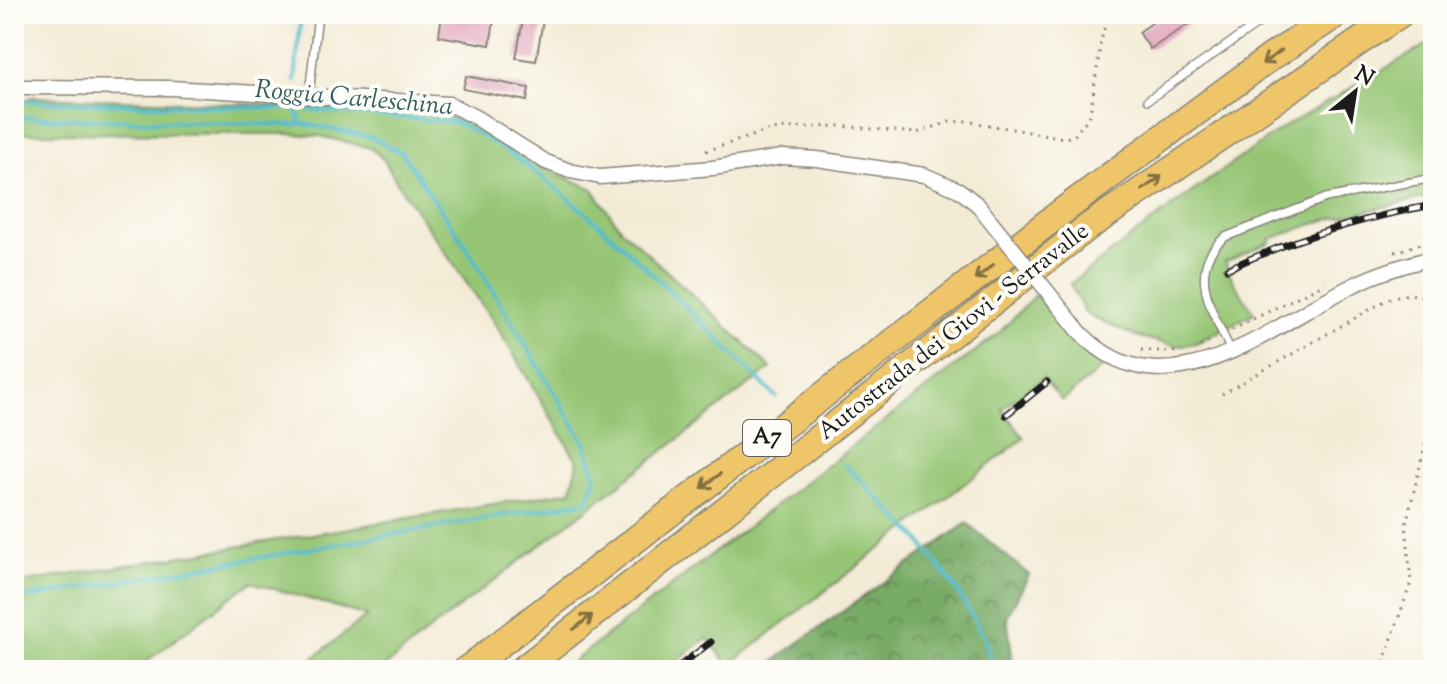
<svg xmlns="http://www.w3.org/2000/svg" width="1447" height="684" viewBox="0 0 1447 684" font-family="'Sorts Mill Goudy',serif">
<defs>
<pattern id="forest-crowns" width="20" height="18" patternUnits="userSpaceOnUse" patternTransform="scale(2)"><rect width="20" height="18" fill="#78ab66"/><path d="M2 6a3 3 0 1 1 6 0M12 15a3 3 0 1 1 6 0" fill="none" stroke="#628a53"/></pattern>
</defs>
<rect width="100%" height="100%" fill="#fdfcf7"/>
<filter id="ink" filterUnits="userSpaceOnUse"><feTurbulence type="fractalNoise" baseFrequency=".0125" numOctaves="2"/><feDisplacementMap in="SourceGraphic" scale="16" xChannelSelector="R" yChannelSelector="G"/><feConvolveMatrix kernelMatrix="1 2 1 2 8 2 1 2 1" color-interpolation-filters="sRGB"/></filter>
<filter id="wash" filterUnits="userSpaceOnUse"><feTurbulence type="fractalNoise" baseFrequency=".006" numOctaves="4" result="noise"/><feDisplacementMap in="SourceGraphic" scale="32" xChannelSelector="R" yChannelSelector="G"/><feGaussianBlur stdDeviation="1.8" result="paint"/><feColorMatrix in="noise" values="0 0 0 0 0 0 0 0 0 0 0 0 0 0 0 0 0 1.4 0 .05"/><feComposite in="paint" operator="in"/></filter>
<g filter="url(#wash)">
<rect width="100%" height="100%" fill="#f3ebd5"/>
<path fill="#96c675" stroke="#597148" stroke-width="2" d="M1433,41V196L1322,221L1270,239L1271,242L1225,262L1233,281L1254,313L1196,343L1176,346L1135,336L1095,319L1084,311L1070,284L1179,201L1284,127Z
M32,97L428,110L473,124L543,168L592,188L620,228L771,368L427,632L381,670H298L367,616L251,582L135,670H14V584L571,491L578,462L497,327L400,187L384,160L371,148L320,136L292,134L20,133L14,127V104Z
M1035,295L1081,348L1106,364L1062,401L1043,378L1002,409L1024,438L729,665L707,638L665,670H562L1000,332Z"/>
<path fill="url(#forest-crowns)" stroke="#4a6441" stroke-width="2" d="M967,523L1029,575L1007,616L1014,670H764L787,651Z"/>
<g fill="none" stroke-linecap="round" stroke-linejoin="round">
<path stroke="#50bbcc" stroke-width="4" d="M295,81L301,14
M19,101L302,109L455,122C495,140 533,169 567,197C641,258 707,329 776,397
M18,117L295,125L300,123L296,101
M845,465L917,537L957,590L985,639L993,670
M14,598L36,596L587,501L596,477L585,443L466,246L402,153L371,137L300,123"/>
</g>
<g id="blocks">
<path fill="#df9eb7" d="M442,14H495L490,45L439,36Z
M524,14H544L536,61L516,58Z
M1165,14H1204L1150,49L1139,32Z
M466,76L529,88L527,101L463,89Z"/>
</g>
</g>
<g filter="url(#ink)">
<use href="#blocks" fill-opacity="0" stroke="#888478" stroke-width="2"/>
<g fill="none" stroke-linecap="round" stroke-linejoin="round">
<g stroke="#888478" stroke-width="10">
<path id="lane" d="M309,95L318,14
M1148,100L1272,14
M1231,351C1214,314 1184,270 1225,237L1326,198L1433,178"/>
</g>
<g stroke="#888478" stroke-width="17">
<path id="street" d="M14,87L170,88L449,104L475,117L546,162L570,171L600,177L713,168L782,157L817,159L924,175L959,190L978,205
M1079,331C1161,420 1266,330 1346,289C1374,274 1403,265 1433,258"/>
</g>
<g stroke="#888478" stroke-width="29">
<path id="highway" d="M466,670L1068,207L1271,57L1337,14
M522,670L1088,227L1400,14"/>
</g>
<path stroke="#888478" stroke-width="3" stroke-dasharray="2 6" stroke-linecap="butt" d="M706,151L767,131L786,128L840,126L917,133L949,122L966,121L1064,138L1074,136L1090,115L1101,41L1108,14
M1395,252L1433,240
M1232,330L1325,283
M1200,346L1215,339
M1141,350L1181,352
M1222,394L1392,297L1410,294L1433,298
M1381,670L1411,582L1406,524L1433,412"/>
<use href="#lane" stroke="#fff" stroke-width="7"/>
<use href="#street" stroke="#fff" stroke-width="14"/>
<use href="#highway" stroke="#eec569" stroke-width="26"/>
<g stroke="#1c1c1c" stroke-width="7">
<path id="rail" d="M1227,269C1293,239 1361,218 1433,205
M1006,415L1047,382
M674,670L711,642"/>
</g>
<use href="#rail" stroke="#fdfcf7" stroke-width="4" stroke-dasharray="12" stroke-linecap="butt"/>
<g stroke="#888478" stroke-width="17" stroke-linecap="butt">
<path id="street-bridge" d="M978,205L1079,331"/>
</g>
<use href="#street-bridge" stroke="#fff" stroke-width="14"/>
</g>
<defs><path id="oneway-shaft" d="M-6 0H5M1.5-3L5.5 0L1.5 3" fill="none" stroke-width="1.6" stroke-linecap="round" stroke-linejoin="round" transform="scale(2)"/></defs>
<g stroke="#857042">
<use href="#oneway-shaft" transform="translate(1272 57) rotate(145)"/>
<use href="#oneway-shaft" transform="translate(1152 183) rotate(-35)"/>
<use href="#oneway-shaft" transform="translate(984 272) rotate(142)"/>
<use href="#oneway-shaft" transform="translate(711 481) rotate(142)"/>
<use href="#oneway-shaft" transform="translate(583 622) rotate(-38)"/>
</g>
</g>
<g text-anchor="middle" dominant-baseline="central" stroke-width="8" stroke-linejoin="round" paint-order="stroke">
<rect fill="#fdfcf7" stroke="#605f5e" stroke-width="2" x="743" y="420" width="48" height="36" rx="6"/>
<g font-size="22" font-weight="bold" fill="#1c1c1c">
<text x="767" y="438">A7</text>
</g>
<g font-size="24" fill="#1c1c1c" stroke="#fdfcf7">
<text transform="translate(954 332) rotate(-38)">Autostrada dei Giovi - Serravalle</text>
</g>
<g font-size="26" font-style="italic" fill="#315c62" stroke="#fdfcf7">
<text transform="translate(354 99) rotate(5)">Roggia Carleschina</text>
</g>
</g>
<rect width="1447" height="684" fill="none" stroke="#fdfcf7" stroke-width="48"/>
<g transform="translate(1355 92) rotate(30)" stroke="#fdfcf7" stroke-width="6" paint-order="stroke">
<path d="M0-6L14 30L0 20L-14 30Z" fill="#1c1c1c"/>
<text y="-12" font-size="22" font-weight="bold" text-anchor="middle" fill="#1c1c1c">N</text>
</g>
</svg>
